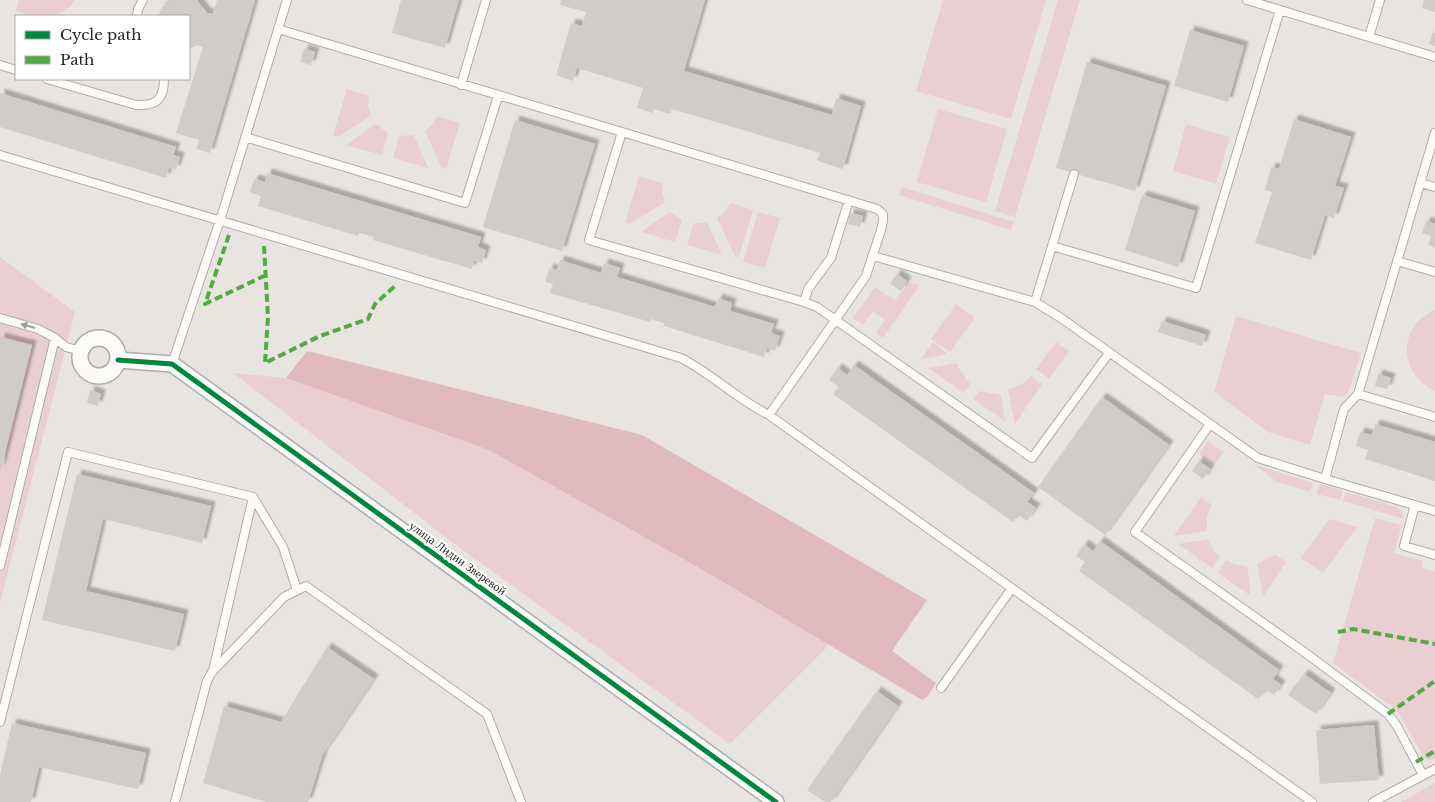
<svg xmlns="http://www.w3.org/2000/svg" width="1435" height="802" viewBox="0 0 1435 802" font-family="'Libre Baskerville',serif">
<defs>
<filter id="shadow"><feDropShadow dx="4.5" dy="-4.5" stdDeviation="1" flood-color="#0004"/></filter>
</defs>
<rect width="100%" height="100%" fill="#e8e5e0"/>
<path fill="#e9cfd1" d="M19,0H75C61,21 37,18 16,11Z
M943,0H1046L1011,119L916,91Z
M1058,0H1080L1015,217L995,211Z
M347,89L369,96L368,106L371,115L338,137L333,135Z
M938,109L1007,129L986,202L917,182Z
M437,116L460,123L446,169L441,167L425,131L433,124Z
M376,124L388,133L382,155L346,145Z
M1186,124L1230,137L1216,184L1173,171Z
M414,135L428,168L393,158L399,136Z
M639,176L662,183V193L665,202L630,224L625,223Z
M902,187L1014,222L1011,230L899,195Z
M731,203L753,210L739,257L735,256L717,218L725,212Z
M670,212L682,220L675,242L641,232Z
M758,212L780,218L765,268L743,262Z
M707,222L722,255L687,245L693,224Z
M0,257L75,312L0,603Z
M909,282L920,285L883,338L876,333L885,320L873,311L863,325L853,318L875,287L895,300Z
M956,304L975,318L950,352L931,339Z
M1435,310V391C1398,374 1397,326 1435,310Z
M1236,316L1361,353L1348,393L1343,397L1325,394L1310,445L1268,432L1214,392Z
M933,342L948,354L921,359Z
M1056,342L1069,351L1049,379L1036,369Z
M957,363L960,370L970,384L964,393L928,368Z
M233,373L286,378L489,450L701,569L829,645L730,744L452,542Z
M1031,376L1042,384L1015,424L1008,390L1024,383Z
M979,391L1001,395L1005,421L973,399Z
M1208,441L1224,452L1214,465L1199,454Z
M1253,464L1313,483L1310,492L1277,482Z
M1320,484L1343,491L1340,500L1317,494Z
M1346,492L1397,507L1402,512L1404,519L1343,501Z
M1201,497L1212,505L1207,517V531L1174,536Z
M1375,518L1402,525L1394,553L1423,561L1422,568L1434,572L1435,570V759C1431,761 1427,760 1424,758L1400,715L1394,708L1333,663Z
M1329,519L1357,527L1323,573L1301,558Z
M1208,539L1214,551L1220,557L1212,568L1178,544Z
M1275,555L1286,562L1263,597L1257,564Z
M1226,560L1235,565L1247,566L1251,596L1218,573Z
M1435,783V802H1401Z"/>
<path fill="#dfb9bd" d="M307,351L642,435L927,600L892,651L936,683L927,697L922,700L701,569L489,450L286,378Z"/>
<path fill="#cfccc9" filter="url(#shadow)" d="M171,0H197L207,13L213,14L217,0H255L210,153L196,149L199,140L176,133L203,47L197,45L189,49V16H158L162,7Z
M401,0H459L445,48L392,33Z
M561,0H705L684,71L832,115L836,98L861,106L843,169L817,161L820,153L672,109L670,114L654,109L653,113L637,108L643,88L577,68L573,81L556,75L571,23L582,26L586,12L560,5Z
M1424,0H1435V12L1422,8Z
M1190,30L1244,46L1228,102L1174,86Z
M1433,32L1435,33V46L1429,44Z
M304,49L315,52L311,65L300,62Z
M1087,62L1166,86L1135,191L1056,168Z
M0,93L176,147L173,155L180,157L176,170L169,168L166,178L0,127Z
M1294,119L1351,137L1335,186L1344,188L1334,218L1325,215L1311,260L1255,243L1272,192L1265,190L1271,167L1279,169Z
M515,120L595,144L562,251L483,227Z
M267,173L481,237L478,247L486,250L482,263L474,261L472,269L373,240L374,237L359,233L358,236L258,206L261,196L250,192L254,179L265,182Z
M1142,195L1195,211L1178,267L1125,250Z
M850,213L863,216L860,227L848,224Z
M1426,221L1435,224V248L1428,245L1431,236L1422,233Z
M560,260L601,273L604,263L620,268L617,277L715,307L718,298L732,303L730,311L774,324L771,333L780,336L775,351L767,348L764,357L664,326V323L651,319L650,322L550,293L553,284L545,282L549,268L557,270Z
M897,274L907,281L901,291L890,284Z
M1162,321L1206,335L1202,346L1158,332Z
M0,337L32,345L1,469H0Z
M854,365L1034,493L1027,502L1036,508L1027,521L1019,515L1013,522L833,394L839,387L829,380L838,368L847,375Z
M1378,374L1391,378L1387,389L1375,386Z
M90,390L101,394L98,406L87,403Z
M1102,397L1169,445L1105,535L1038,487Z
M1375,424L1435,442V481L1365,459L1368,450L1356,446L1360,432L1372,435Z
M1199,461L1210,469L1203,479L1192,471Z
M77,474L211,506L202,543L103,519L86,591L184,614L175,651L42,620Z
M1100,541L1279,670L1273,679L1281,685L1274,695L1266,690L1258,699L1079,571L1085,562L1076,556L1084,544L1093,551Z
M327,647L374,679L323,754L308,802H266L203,783L224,706L281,722Z
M1304,674L1331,693L1316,714L1288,695Z
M877,691L898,706L831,802H825L807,790Z
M12,723L146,753L138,789L39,767L31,802H0V775Z
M1374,725L1379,780L1320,784L1316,730Z"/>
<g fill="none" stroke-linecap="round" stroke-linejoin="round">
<g stroke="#afada9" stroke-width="10">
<path id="lane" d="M1247,0L1435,57
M137,16L138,9L143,0
M278,29L622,132L589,240L804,302L817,307L1032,458L1109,353
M1369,37L1380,0
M0,65L16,70
M47,79L136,105C156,106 164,100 164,79
M461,85L486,0
M622,132L877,209L883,214V221L881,230L866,276L769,415
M1435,133L1358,394L1344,409L1325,479L1435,511
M245,137L465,203L498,96
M0,155L681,358C712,374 737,399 769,415L1312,802
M1074,174L1035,302L1061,318L1258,458L1325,479
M1420,183L1435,187
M1052,246L1196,288L1280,10
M873,256L1035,302
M1397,261L1435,272
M804,302L808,289L831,258L849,200
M0,318L38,329L55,338
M172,364L223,211L287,0
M1358,394L1435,417
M1210,424L1135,532L1300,649L1388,714L1397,726L1423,775
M1415,505L1404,546L1435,555
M0,566L55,338L66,347L81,351
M213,671L253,497L283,547L297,590
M941,688L1012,588
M0,722L68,452L253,497
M175,802L207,681L212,672L284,597L306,586L487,714L521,802
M1373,802L1435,769"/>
</g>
<g stroke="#afada9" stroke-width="18">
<path id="street" d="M80 357a19 19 0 1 1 38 0a19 19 0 1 1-38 0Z
M118,360L172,364L776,802"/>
</g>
<use href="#lane" stroke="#fcfbfa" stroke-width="8"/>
<use href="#street" stroke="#fcfbfa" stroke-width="15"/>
<path stroke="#53aa43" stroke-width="4" stroke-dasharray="8 4" stroke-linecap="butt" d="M229,235L205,304L264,276
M264,246L268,317L265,363L320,336L368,319L375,304L396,285
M1338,632L1353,629L1435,644
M1388,714L1435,681
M1416,762L1435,751"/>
<g stroke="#fff" stroke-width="8">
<path id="cycleway" d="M118,360L172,364L776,802"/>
</g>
<use href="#cycleway" stroke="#00873e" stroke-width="5"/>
</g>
<defs><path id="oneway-solid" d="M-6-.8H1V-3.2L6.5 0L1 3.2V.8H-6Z" transform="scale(1.25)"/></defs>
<use fill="#9c9b99" href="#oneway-solid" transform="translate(28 326) rotate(-164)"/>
<g text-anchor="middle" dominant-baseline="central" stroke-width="4.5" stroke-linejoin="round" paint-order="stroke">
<g font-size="12" fill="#272522" stroke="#fff">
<text transform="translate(458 558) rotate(36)">улица Лидии Зверевой</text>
</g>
</g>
<rect x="15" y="15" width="175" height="65" fill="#ffffff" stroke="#a9a8a7"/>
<rect x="25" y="31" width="25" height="8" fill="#00873e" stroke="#a9a8a7"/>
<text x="60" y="40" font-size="15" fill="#272522">Cycle path</text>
<rect x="25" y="56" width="25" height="8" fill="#53aa43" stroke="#a9a8a7"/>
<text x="60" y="65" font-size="15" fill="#272522">Path</text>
</svg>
